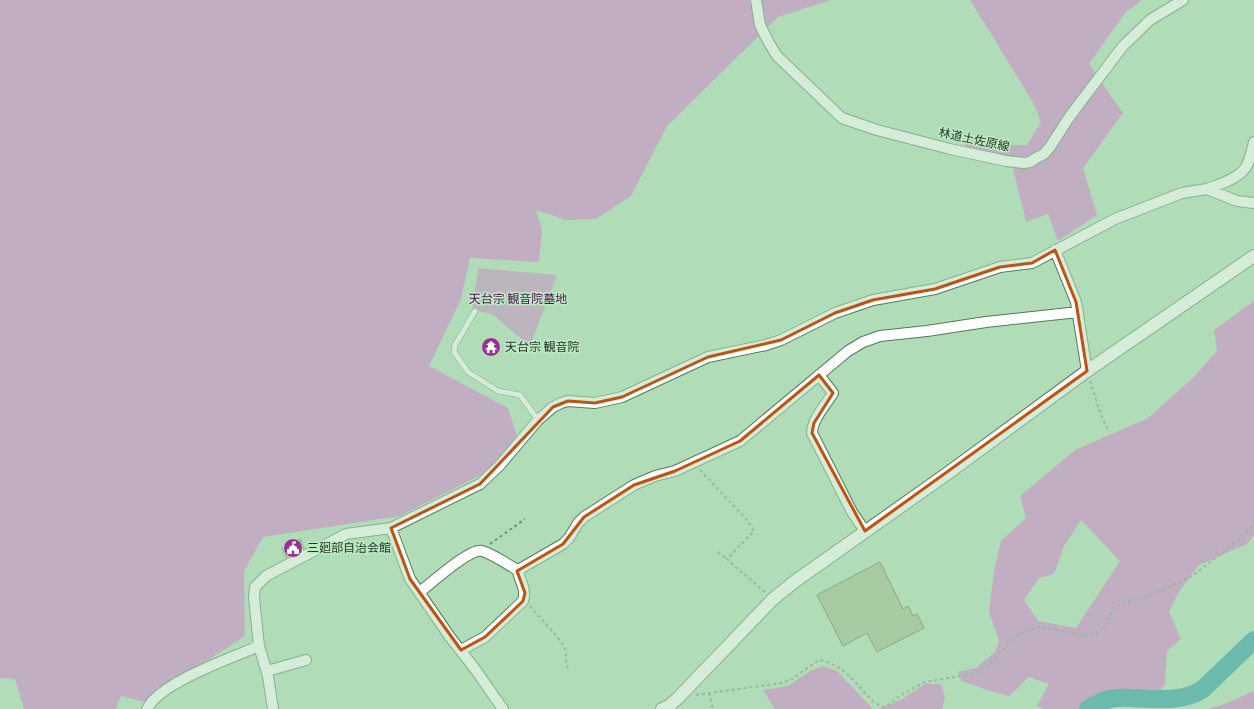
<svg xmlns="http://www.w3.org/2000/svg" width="1254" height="709" viewBox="0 0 1254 709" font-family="'Source Sans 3','Noto Sans JP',sans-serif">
<rect width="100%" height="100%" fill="#b0ddb8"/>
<path fill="#ca85c3" d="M478,268L557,275L530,346L492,314L472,310Z"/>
<path fill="#d775cf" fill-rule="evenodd" d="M0,0H831L778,17L667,126L631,196L596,219L566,220L536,210L542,230L539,262L470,258L461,299L429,366L508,408L517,436L487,472L400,516L263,537L244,571L245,636L144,702L121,696L116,709H24L15,679L0,678Z
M970,0H1142L1125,13L1089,64L1123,113L1083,168L1097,215L1058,241L1048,214L1026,222L1013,169L1020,160L967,147L961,139L1001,145H1027L1041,122L1034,104Z
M1254,301V535L1247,544L1199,565L1178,593L1169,612L1181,639L1167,651L1165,684L1149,706L1135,708L1121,693H1111L1104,709H1044L1037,706L1049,684L1029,677L1009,696L990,691L962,681L958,672L976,668L995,652L999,641L989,612L994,571L1001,541L1026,518L1020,496L1075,450L1148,418L1193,378L1217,351L1214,330ZM1081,520L1120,561L1076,628L1038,621L1024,600L1039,578L1054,574L1064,546Z
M823,666L837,671L873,709H775L763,690L788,686L810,671Z
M925,684H941L945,697L942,709H878L902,699Z
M1254,691V709H1208L1222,705Z"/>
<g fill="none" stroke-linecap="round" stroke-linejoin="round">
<path stroke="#1790a1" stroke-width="18" d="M1088,709C1097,704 1106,698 1117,698C1145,696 1178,706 1203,689L1254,640"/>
</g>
<path fill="#9fb789" stroke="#576d42" d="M300,539L304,548L286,557L282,548Z
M880,562L903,609L908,606L913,616L917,614L924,628L877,652L867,633L843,646L817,595Z"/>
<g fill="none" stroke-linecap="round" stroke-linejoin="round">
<g stroke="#517b5a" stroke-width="6">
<path id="service" d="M475,311L455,345L454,352L468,372L498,391L520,395L538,420"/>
</g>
<g stroke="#517b5a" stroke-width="12">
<path id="minor" d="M756,0L760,25L769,43L777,56L842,118L877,130L950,149L1006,161L1024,163L1030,162L1036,158L1044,154L1050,147L1070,116L1123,46L1150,20L1183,0
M1207,189C1220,184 1238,179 1246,167C1250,160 1252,150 1254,142
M1055,250L1076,302L1087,371
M819,375L833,393C826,405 812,419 812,433L852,512L865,531
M391,528L410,579L450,637L475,669L503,709
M518,570L563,544L569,538L578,523L584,517L634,485L655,476L675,471L740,441L848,351L863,342L880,336L927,331L986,322L1078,312
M420,592C430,584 470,548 482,551C495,555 506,564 518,570
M461,650L485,637L523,601C527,587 519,582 518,570
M267,671L306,660
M147,709C159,683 231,658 259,646
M273,709L268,676L259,646L254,598L255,587L266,576L346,534L391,528L480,484L500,465L538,420L553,407L561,403L568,401L595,403L622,397L708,357L766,345L781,340L835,313L873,300L935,289L1000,267L1032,263L1115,219L1182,193L1207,189L1237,201L1254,203"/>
</g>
<g stroke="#517b5a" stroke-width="14">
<path id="tertiary" d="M662,709L669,706L677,699L773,599L794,582L948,473L1087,371L1254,256"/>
</g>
<path stroke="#729378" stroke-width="2" stroke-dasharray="3 3" stroke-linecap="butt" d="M1090,381L1101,415L1109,432
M700,470L747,520L754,531L727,559L765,592
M490,544L525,519
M718,552L727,559
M530,606C540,619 556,633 564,647C568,654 564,661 568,668
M709,693L713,709
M696,695L782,683L792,679L819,660C838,663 851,677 863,691C870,698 875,705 885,707L901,695L925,682L965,675L978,672L989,665L1013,638L1023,632L1039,627L1088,636L1097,633L1104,627L1113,608L1121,604L1150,595L1191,577L1241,538L1254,524"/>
<use href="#service" stroke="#fff" stroke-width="5"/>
<use href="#minor" stroke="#fff" stroke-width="10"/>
<use href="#tertiary" stroke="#fff" stroke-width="12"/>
</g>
<path d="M0 0H1254V709H0ZM1055,250L1076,302L1087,371L865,531L812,433L814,423L833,393L819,375L740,441L675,471L634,485L584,517L563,544L517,571L525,593L523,601L485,637L461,650L410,579L391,528L480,484L553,407L568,401L595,403L622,397L708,357L781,340L835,313L873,300L935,289L1000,267L1032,263Z" fill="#b0ddb8" fill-opacity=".55" fill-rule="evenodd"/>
<path fill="none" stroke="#c15211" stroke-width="3" stroke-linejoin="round" d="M1055,250L1076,302L1087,371L865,531L812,433L814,423L833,393L819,375L740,441L675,471L634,485L584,517L563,544L517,571L525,593L523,601L485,637L461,650L410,579L391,528L480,484L553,407L568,401L595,403L622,397L708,357L781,340L835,313L873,300L935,289L1000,267L1032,263Z"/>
<defs>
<g id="temple-disc" transform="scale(1)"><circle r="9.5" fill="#9a3194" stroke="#bdeac5"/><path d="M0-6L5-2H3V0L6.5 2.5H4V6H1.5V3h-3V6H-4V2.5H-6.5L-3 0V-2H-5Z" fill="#fff"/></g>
<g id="civic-disc" transform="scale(1)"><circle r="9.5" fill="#9a3194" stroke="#bdeac5"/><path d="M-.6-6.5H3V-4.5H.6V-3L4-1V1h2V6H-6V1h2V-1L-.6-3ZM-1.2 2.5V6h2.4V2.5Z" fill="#fff"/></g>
</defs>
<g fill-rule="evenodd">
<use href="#temple-disc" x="491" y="347"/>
<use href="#civic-disc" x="293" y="548"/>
</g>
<g text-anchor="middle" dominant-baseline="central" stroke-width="3" stroke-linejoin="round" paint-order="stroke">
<g font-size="12" fill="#243627" stroke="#bdeac5">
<text transform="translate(974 140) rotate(12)">林道土佐原線</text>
</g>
<g font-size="12" fill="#4f124c" stroke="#bdeac5">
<text x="518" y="299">天台宗 観音院墓地</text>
</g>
<g font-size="12" fill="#243627" stroke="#bdeac5" text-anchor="start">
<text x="505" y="347">天台宗 観音院</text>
<text x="307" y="548">三廻部自治会館</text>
</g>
</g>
</svg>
